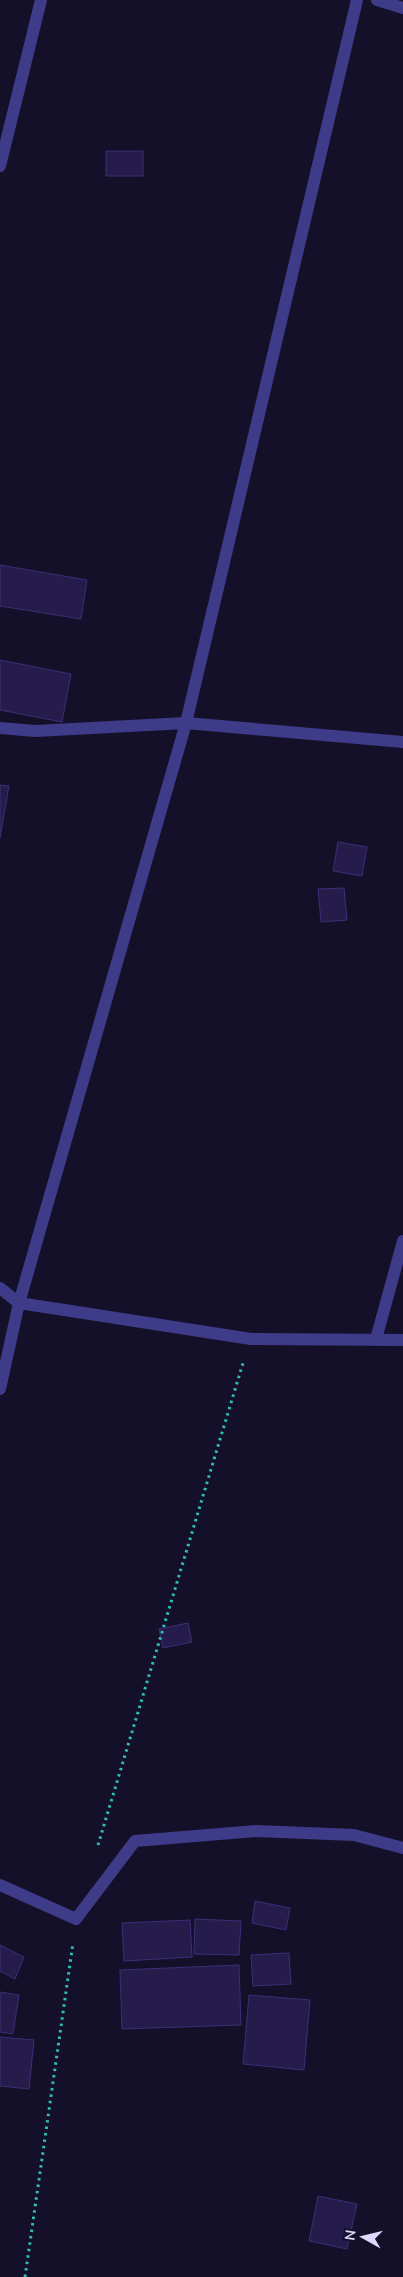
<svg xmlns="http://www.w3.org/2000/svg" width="403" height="2277" viewBox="0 0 403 2277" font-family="'Nunito Sans',sans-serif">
<rect width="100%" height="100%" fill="#15102a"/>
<path fill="#261c4b" stroke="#3c2e77" d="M106,151H143V176H106Z
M0,565L87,580L81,619L0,606Z
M0,660L71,674L62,722L0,710Z
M0,785L9,786L0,838Z
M338,842L367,847L362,876L333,871Z
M344,888L347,920L321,922L318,889Z
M188,1623L192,1642L163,1648L159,1629Z
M255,1901L290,1908L286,1930L252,1923Z
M195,1919L241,1921L239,1955L194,1954Z
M190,1920L192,1957L124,1961L122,1923Z
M0,1945L24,1957L15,1979L0,1971Z
M289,1953L291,1984L253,1986L251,1955Z
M239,1965L241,2025L122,2029L120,1970Z
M0,1992L19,1995L13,2034L0,2032Z
M249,1995L310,2000L304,2070L243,2064Z
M0,2037L34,2040L29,2089L0,2086Z
M318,2196L357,2204L347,2249L309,2241Z"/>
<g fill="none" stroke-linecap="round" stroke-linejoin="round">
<path stroke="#30bdb4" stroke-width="3" stroke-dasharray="2.5 4" stroke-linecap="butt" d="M98,1845L243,1363
M25,2277L73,1943"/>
<path stroke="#3e3b89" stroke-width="12" d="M377,0L403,8
M0,166L41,0
M0,728L35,731L186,723L403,742
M0,1288L19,1303L251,1339L403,1340
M376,1339L403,1241
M0,1389L19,1303L186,723L357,0
M0,1885L76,1919L135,1841L256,1831L354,1835L403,1848"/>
</g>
<g transform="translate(363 2237) rotate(278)" stroke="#15102a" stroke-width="4" paint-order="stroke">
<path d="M0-4L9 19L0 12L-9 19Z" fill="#ddd9ff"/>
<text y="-8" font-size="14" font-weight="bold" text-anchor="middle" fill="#ddd9ff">N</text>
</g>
</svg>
